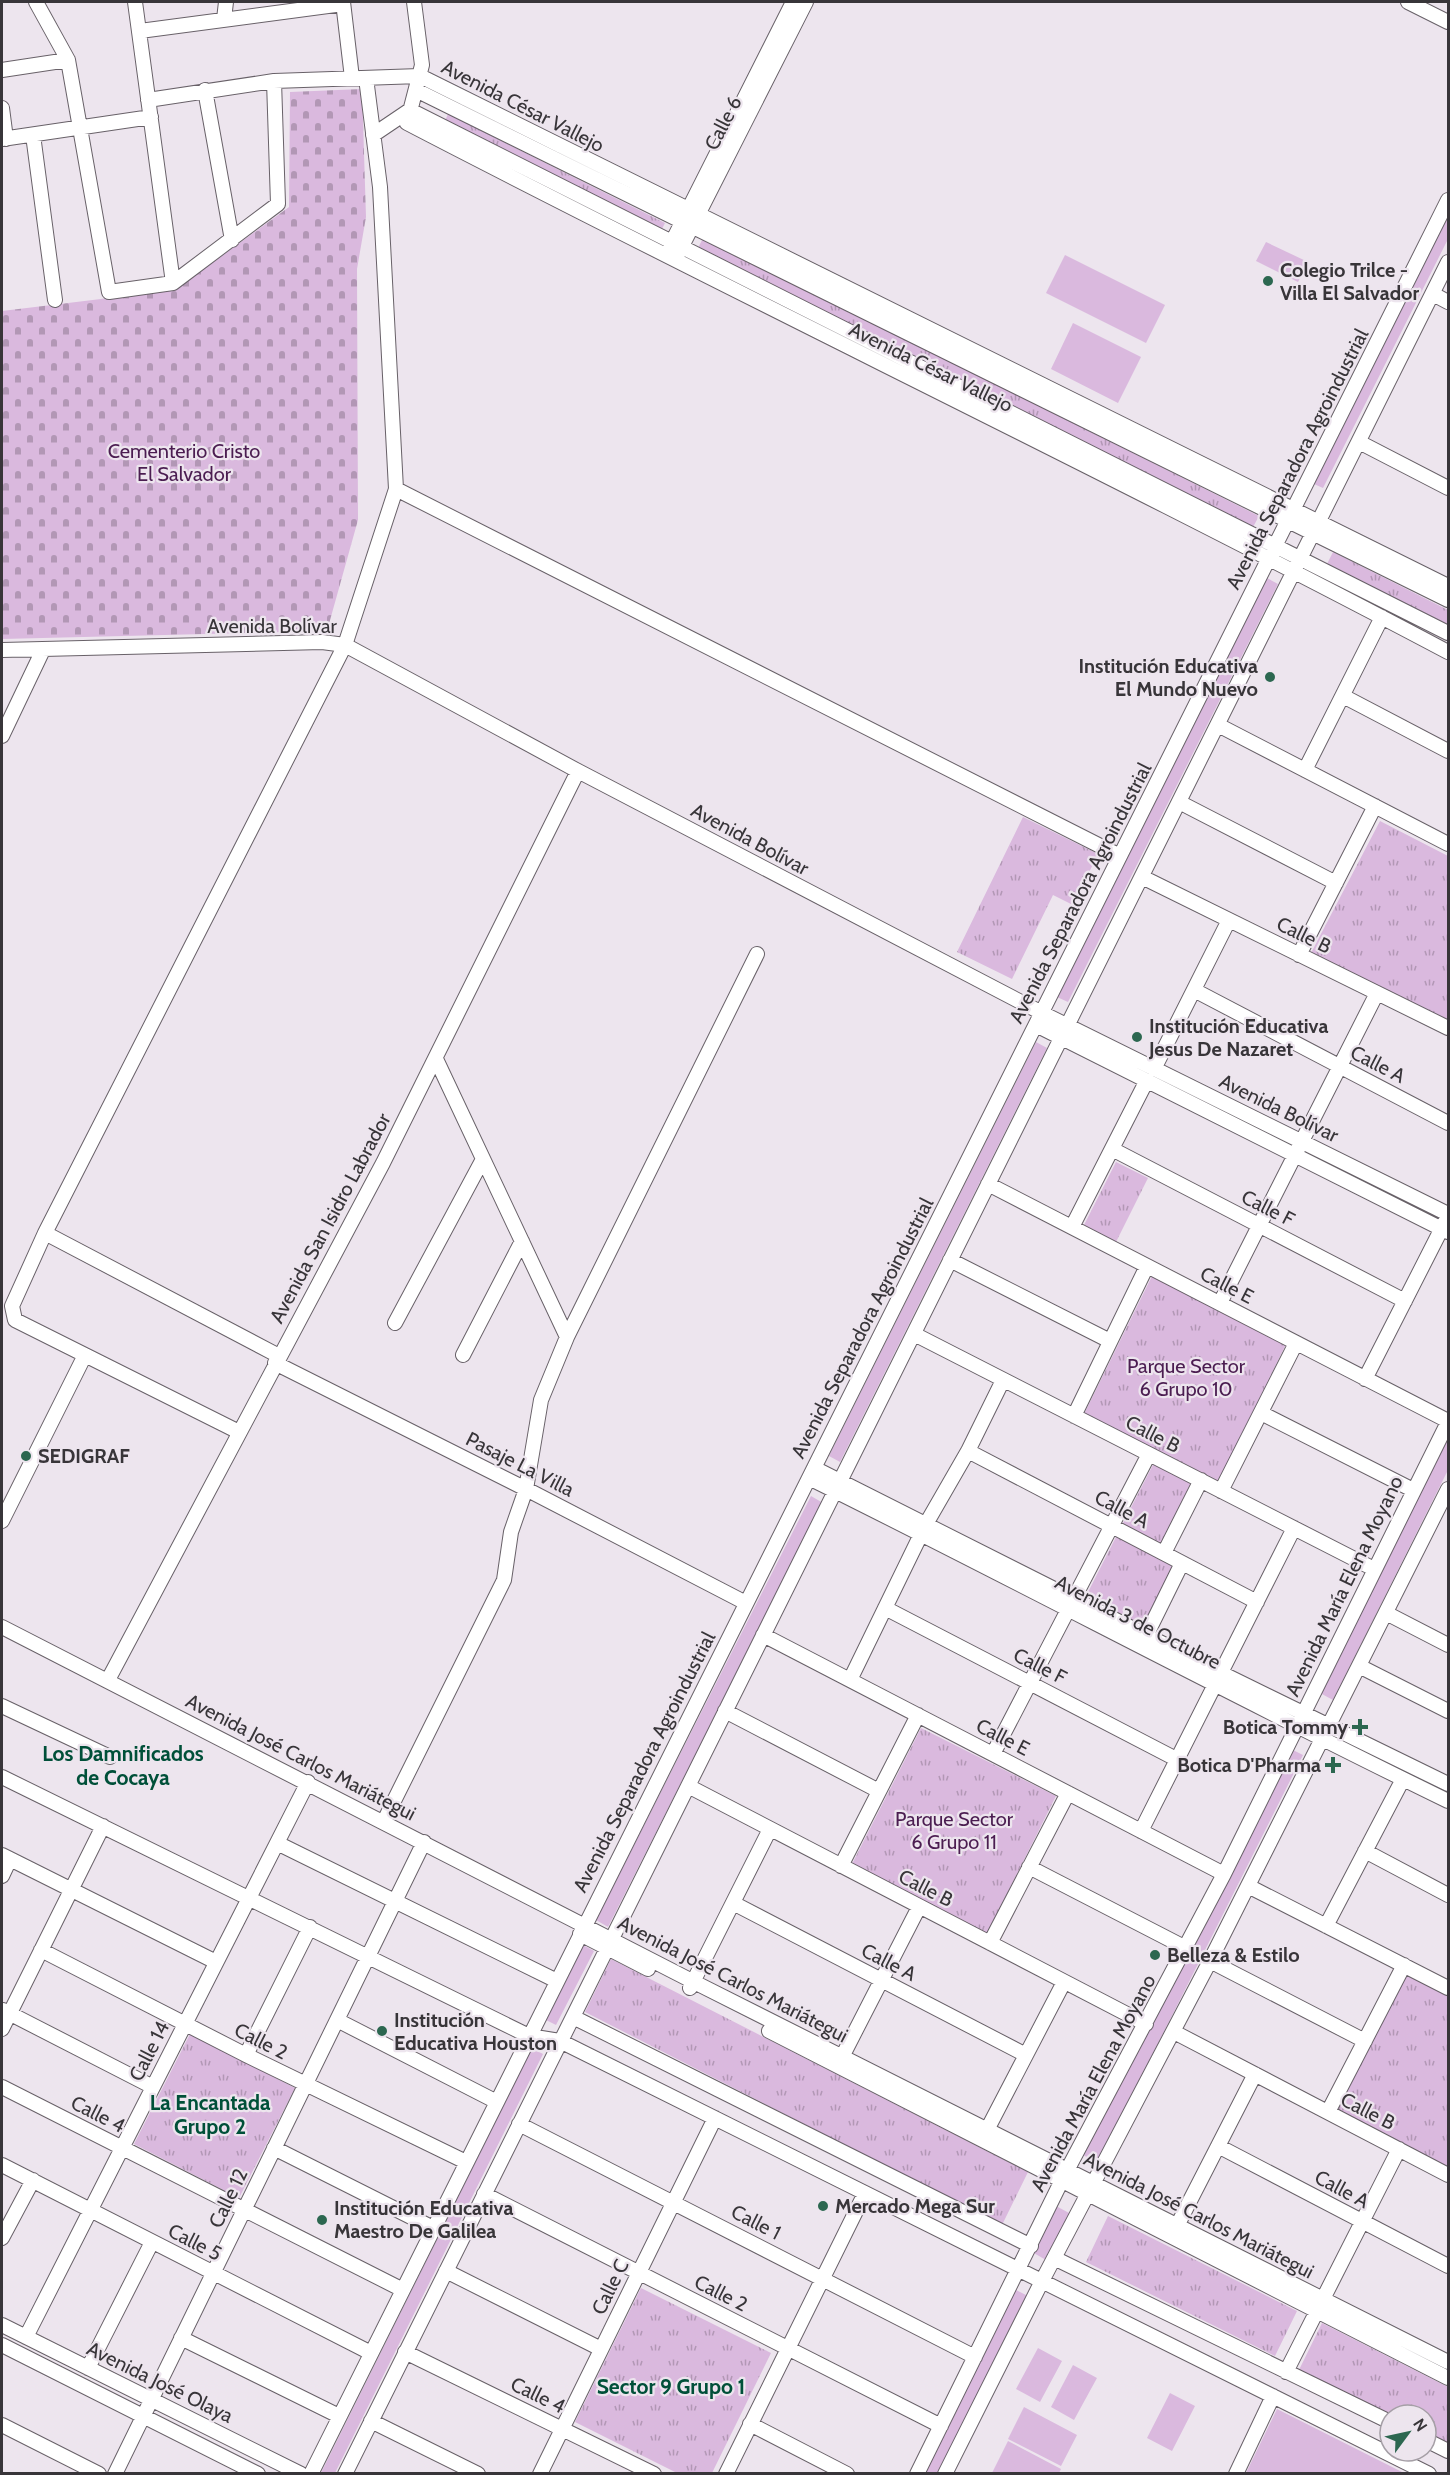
<svg xmlns="http://www.w3.org/2000/svg" width="1450" height="2475" viewBox="0 0 1450 2475" font-family="Cabin,sans-serif">
<defs>
<pattern id="cemetery-stones" width="16" height="16" patternUnits="userSpaceOnUse" patternTransform="scale(1.5)"><rect width="16" height="16" fill="#dab9de"/><path d="M2 7V4a2 2 0 0 1 4 0v3zM10 15v-3a2 2 0 0 1 4 0v3z" fill="#b297b5"/></pattern>
<pattern id="park-tufts" width="24" height="20" patternUnits="userSpaceOnUse" patternTransform="scale(1.5)"><rect width="24" height="20" fill="#dab9de"/><path d="M3 7l-1-3M5 7V3M7 7l1-3M15 17l-1-3M17 17v-4M19 17l1-3" fill="none" stroke="#b297b5"/></pattern>
</defs>
<rect width="100%" height="100%" fill="#ede5ee"/>
<path fill="#dab9de" d="M1448,215V239L1323,488L1314,484Z
M1266,242L1308,262L1298,282L1256,261Z
M1065,255L1165,305L1146,343L1046,293Z
M1073,323L1141,357L1118,403L1051,369Z
M1267,578L1278,584L1068,1002L1057,997Z
M1036,1042L1047,1048L840,1462L829,1456Z
M1448,1438V1470L1333,1700L1320,1693Z
M811,1496L823,1503L608,1927L596,1920Z
M1291,1749L1303,1755L1098,2163L1083,2155Z
M583,1945L594,1951L556,2025L546,2020Z
M532,2048L543,2054L335,2473H321Z
M1056,2206L1071,2214L1046,2260L1032,2252Z
M1014,2289L1028,2296L938,2473L923,2474Z
M1038,2348L1062,2361L1040,2402L1016,2389Z
M1073,2365L1097,2378L1074,2420L1051,2407Z
M1170,2393L1195,2406L1172,2451L1147,2438Z
M1024,2407L1077,2435L1061,2466L1008,2439Z
M1277,2409L1404,2473H1246Z
M1008,2441L1061,2469L1059,2473H992Z"/>
<path fill="url(#cemetery-stones)" d="M362,89L366,217L357,269L358,520L327,631L2,639V311L175,290L289,207L290,92Z"/>
<path fill="url(#park-tufts)" d="M448,114L665,223L661,231L444,123Z
M703,238L1259,516L1252,529L696,252Z
M1333,552L1448,610V633L1324,570Z
M1023,817L1098,854L1073,905L1053,895L1012,979L957,952Z
M1380,821L1448,856V1015L1446,1020L1311,953Z
M1116,1162L1148,1178L1115,1244L1083,1227Z
M1153,1274L1287,1342L1219,1482L1084,1414Z
M1155,1461L1193,1481L1161,1545L1122,1525Z
M1117,1535L1177,1565L1145,1628L1085,1598Z
M921,1728L1056,1796L987,1934L852,1864Z
M611,1959L1028,2172L1002,2225L585,2012Z
M1406,1973L1448,1996V2169L1335,2110Z
M190,2034L295,2088L239,2198L134,2144Z
M1108,2216L1297,2311L1275,2356L1086,2262Z
M641,2288L771,2353L712,2473H677L575,2422Z
M1322,2323L1448,2387V2448L1426,2437V2415H1390L1298,2372Z"/>
<g fill="none" stroke-linecap="round" stroke-linejoin="round">
<g stroke="#686168" stroke-width="16">
<path id="minor" d="M36,2L68,60L109,292L173,283L278,204L274,81
M135,2L173,283
M343,2L352,78
M414,2L422,65L407,123C753,303 1104,470 1448,652
M1408,2L1448,22
M224,19L226,2
M140,31L343,4
M2,70L68,60
M205,90L232,240
M416,90L1448,600
M148,100L274,81L420,76L1448,586
M2,108L6,139
M33,135L55,300
M373,135L410,110L1448,633
M2,139L151,117
M667,252L793,2
M678,254L806,2
M1433,294L1448,302
M1359,442L1448,488
M396,489L1120,856
M2,650L322,642L345,645L578,771L1042,1013L1448,1214
M1343,696L1448,751
M1218,725L1448,844
M2,736L43,650
M1305,770L1382,617
M1179,802L1336,883
M1142,877L1448,1028
M1299,955L1375,806
M1194,990L1448,1123
M1036,1025L1448,1232
M436,1059L567,1337
M1154,1069L1229,920
M1112,1149L1405,1301
M988,1184L1448,1421
M1072,1227L1146,1082
M45,1233L279,1356
M950,1260L1110,1341
M1220,1303L1377,993
M395,1323L483,1159
M914,1334L1374,1569
M463,1355L522,1241
M275,1363L526,1489L746,1603
M1365,1379L1445,1222
M1261,1413L1413,1490
M1074,1416L1147,1266
M239,1432L15,1320L12,1306L45,1233L345,645L396,489L380,187L366,78
M968,1451L1257,1602
M814,1468L1221,1673L1448,1784
M809,1478C1023,1584 1234,1697 1448,1801
M1221,1491L1296,1343
M2,1521L85,1355
M1164,1553L1201,1480
M885,1608L1178,1760
M1386,1613L1448,1645
M2,1627L694,1982L1448,2362
M1147,1634L1182,1563
M763,1635L1224,1874
M1359,1666L1448,1711
M108,1680L383,1163L578,771
M850,1680L926,1524L968,1451L1003,1380
M2,1706L110,1757
M725,1711L879,1791
M993,1754L1149,1454
M2,1777L529,2036L560,2041L1429,2474
M688,1786L1146,2024
M384,1821L504,1580L511,1532L526,1489L541,1400L567,1337L757,954
M1141,1831L1294,1528
M277,1843L557,1981
M1365,1851L1448,1895
M2,1855L216,1962
M841,1866L918,1715
M1029,1867L1186,1948
M2,1876L10,1859
M1248,1886L1448,1988
M733,1903L1026,2055
M1326,1926L1403,1779
M580,1934L648,1969
M990,1943L1068,1793
M41,1950L246,2055L466,2162
M1210,1961L1365,2041
M690,1988L770,1829
M3,2010L153,2087
M573,2017L1031,2246
M337,2020L497,2102
M2,2029L103,1826
M769,2031L1448,2378
M1174,2032L1448,2175
M246,2055L310,1927
M842,2057L919,1907
M2,2087L403,2290
M1328,2112L1404,1965
M519,2124L975,2357
M987,2130L1064,1982
M1218,2146L1448,2266
M274,2148L433,2228
M2,2165L371,2353
M484,2194L941,2426
M1177,2226L1255,2074
M2,2238L33,2180
M1054,2258L1390,2422
M446,2271L601,2349
M2,2325L301,2474
M26,2337L308,1782
M181,2338L339,2416
M2,2345L258,2474
M405,2352L654,2474
M88,2368L152,2242
M1286,2372L1399,2149
M371,2421L478,2474
M750,2424L847,2474
M2,2425L99,2474
M1426,2440L1448,2451
M115,2474L424,1842
M311,2474L1448,200
M345,2474L1448,262
M540,2474L715,2118
M726,2474L865,2193
M917,2474L1062,2180L1224,1874L1448,1422
M945,2474L1042,2281L1210,1961L1448,1489
M1236,2474L1273,2396"/>
</g>
<use href="#minor" stroke="#fff" stroke-width="14"/>
</g>
<g fill="#2c6750" stroke="#ede5ee" stroke-width="2">
<circle cx="1268" cy="281" r="6"/>
<circle cx="1270" cy="677" r="6"/>
<circle cx="1137" cy="1037" r="6"/>
<circle cx="26" cy="1456" r="6"/>
<path d="M1357 1718h6v6h6v6h-6v6h-6v-6h-6v-6h6z"/>
<path d="M1330 1756h6v6h6v6h-6v6h-6v-6h-6v-6h6z"/>
<circle cx="1155" cy="1955" r="6"/>
<circle cx="382" cy="2031" r="6"/>
<circle cx="823" cy="2206" r="6"/>
<circle cx="322" cy="2220" r="6"/>
</g>
<g text-anchor="middle" dominant-baseline="central" stroke-width="4.5" stroke-linejoin="round" paint-order="stroke">
<g font-size="20" fill="#383539" stroke="#ede5ee">
<text transform="translate(523 106) rotate(27)">Avenida César Vallejo</text>
<text transform="translate(723 123) rotate(-63)">Calle 6</text>
<text transform="translate(931 367) rotate(26)">Avenida César Vallejo</text>
<text transform="translate(1297 459) rotate(-63)">Avenida Separadora Agroindustrial</text>
<text x="272" y="626">Avenida Bolívar</text>
<text transform="translate(750 839) rotate(28)">Avenida Bolívar</text>
<text transform="translate(1080 893) rotate(-63)">Avenida Separadora Agroindustrial</text>
<text transform="translate(1304 935) rotate(26)">Calle B</text>
<text transform="translate(1378 1064) rotate(27)">Calle A</text>
<text transform="translate(1279 1108) rotate(26)">Avenida Bolívar</text>
<text transform="translate(1268 1208) rotate(27)">Calle F</text>
<text transform="translate(330 1218) rotate(-62)">Avenida San Isidro Labrador</text>
<text transform="translate(1227 1285) rotate(27)">Calle E</text>
<text transform="translate(862 1328) rotate(-63)">Avenida Separadora Agroindustrial</text>
<text transform="translate(1153 1434) rotate(27)">Calle B</text>
<text transform="translate(520 1464) rotate(27)">Pasaje La Villa</text>
<text transform="translate(1122 1509) rotate(28)">Calle A</text>
<text transform="translate(1344 1586) rotate(-64)">Avenida María Elena Moyano</text>
<text transform="translate(1138 1622) rotate(27)">Avenida 3 de Octubre</text>
<text transform="translate(1040 1666) rotate(27)">Calle F</text>
<text transform="translate(1003 1737) rotate(27)">Calle E</text>
<text transform="translate(301 1757) rotate(27)">Avenida José Carlos Mariátegui</text>
<text transform="translate(644 1762) rotate(-63)">Avenida Separadora Agroindustrial</text>
<text transform="translate(926 1888) rotate(27)">Calle B</text>
<text transform="translate(889 1962) rotate(27)">Calle A</text>
<text transform="translate(733 1979) rotate(27)">Avenida José Carlos Mariátegui</text>
<text transform="translate(261 2041) rotate(27)">Calle 2</text>
<text transform="translate(149 2051) rotate(-63)">Calle 14</text>
<text transform="translate(1093 2083) rotate(-62)">Avenida María Elena Moyano</text>
<text transform="translate(1368 2111) rotate(27)">Calle B</text>
<text transform="translate(98 2114) rotate(27)">Calle 4</text>
<text transform="translate(1342 2189) rotate(28)">Calle A</text>
<text transform="translate(228 2198) rotate(-64)">Calle 12</text>
<text transform="translate(1199 2215) rotate(27)">Avenida José Carlos Mariátegui</text>
<text transform="translate(756 2222) rotate(27)">Calle 1</text>
<text transform="translate(195 2242) rotate(27)">Calle 5</text>
<text transform="translate(610 2287) rotate(-64)">Calle C</text>
<text transform="translate(721 2293) rotate(27)">Calle 2</text>
<text transform="translate(160 2382) rotate(26)">Avenida José Olaya</text>
<text transform="translate(538 2395) rotate(26)">Calle 4</text>
</g>
<g font-size="20" font-weight="bold" fill="#383539" stroke="#ede5ee" text-anchor="start">
<text x="1280" y="270">Colegio Trilce -<tspan x="1280" dy="23">Villa El Salvador</tspan></text>
<text x="1258" y="666" text-anchor="end">Institución Educativa<tspan x="1258" dy="23">El Mundo Nuevo</tspan></text>
<text x="1149" y="1026">Institución Educativa<tspan x="1149" dy="23">Jesus De Nazaret</tspan></text>
<text x="38" y="1456">SEDIGRAF</text>
<text x="1348" y="1727" text-anchor="end">Botica Tommy</text>
<text x="1321" y="1765" text-anchor="end">Botica D'Pharma</text>
<text x="1167" y="1955">Belleza &amp; Estilo</text>
<text x="394" y="2020">Institución<tspan x="394" dy="23">Educativa Houston</tspan></text>
<text x="835" y="2206">Mercado Mega Sur</text>
<text x="334" y="2208">Institución Educativa<tspan x="334" dy="23">Maestro De Galilea</tspan></text>
</g>
<g font-size="20" fill="#4b1d51" stroke="#ede5ee">
<text x="184" y="451">Cementerio Cristo<tspan x="184" dy="23">El Salvador</tspan></text>
<text x="1186" y="1366">Parque Sector<tspan x="1186" dy="23">6 Grupo 10</tspan></text>
<text x="954" y="1819">Parque Sector<tspan x="954" dy="23">6 Grupo 11</tspan></text>
</g>
<g font-size="21" font-weight="bold" fill="#005039" stroke="#ede5ee">
<text x="123" y="1753">Los Damnificados<tspan x="123" dy="24">de Cocaya</tspan></text>
<text x="210" y="2102">La Encantada<tspan x="210" dy="24">Grupo 2</tspan></text>
<text x="671" y="2386">Sector 9 Grupo 1</text>
</g>
</g>
<rect width="1450" height="2475" fill="none" stroke="#383539" stroke-width="6"/>
<g transform="translate(1408 2433) rotate(57)"><circle r="28" fill="#ede5ee" stroke="#a59fa6" stroke-width="1.5"/>
<path d="M0-4.5L10 22L0 15L-10 22Z" fill="#2c6750"/>
<text y="-9" font-size="16" font-weight="bold" text-anchor="middle" fill="#383539">N</text>
</g>
</svg>
